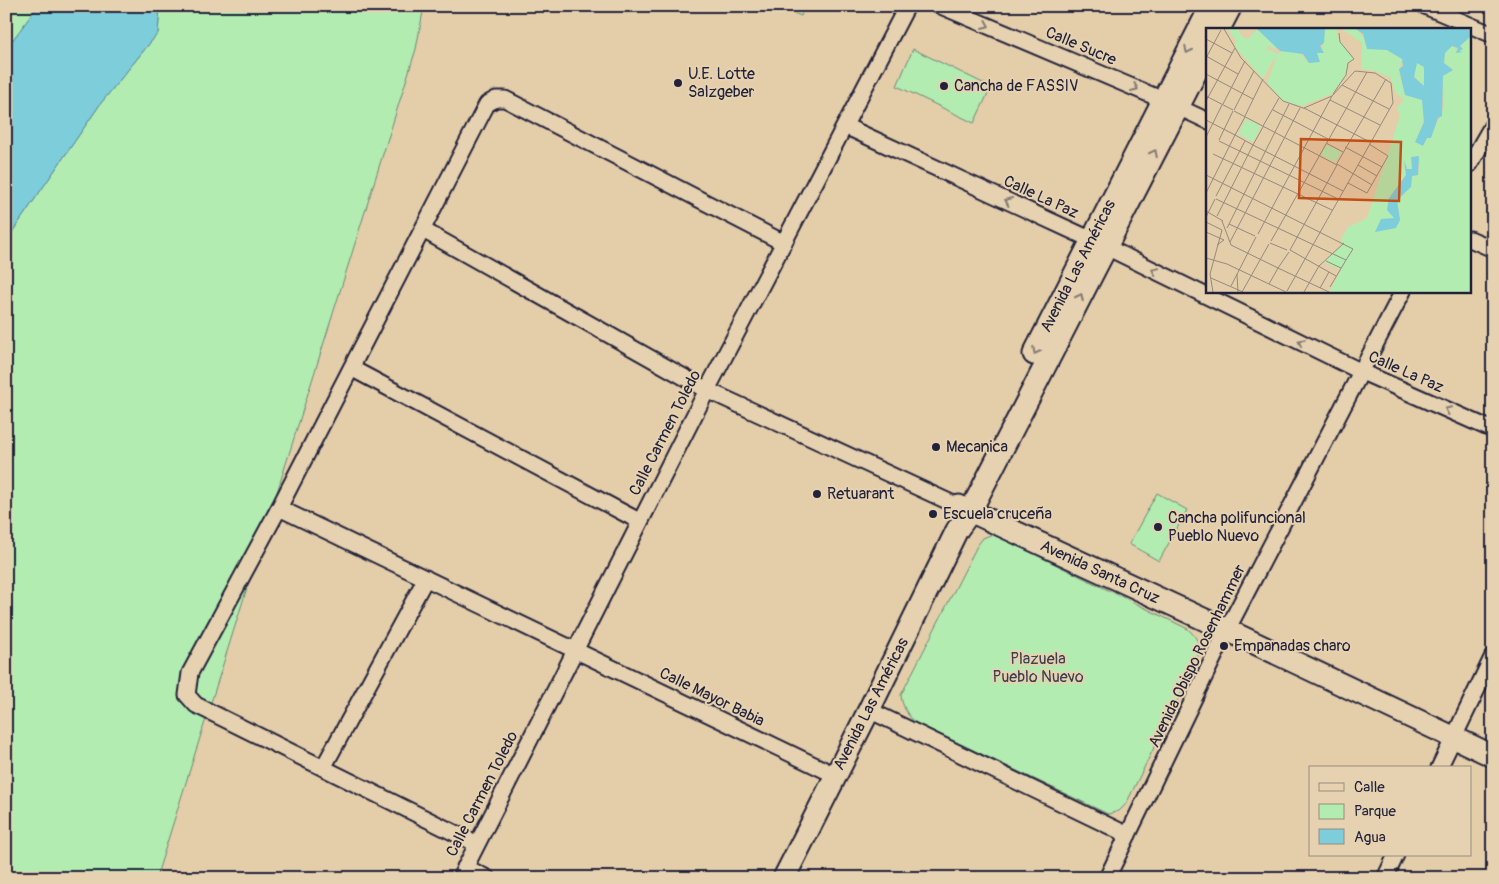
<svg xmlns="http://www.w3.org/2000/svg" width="1499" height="884" viewBox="0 0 1499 884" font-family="Pangolin,sans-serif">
<rect width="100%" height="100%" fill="#e4cda9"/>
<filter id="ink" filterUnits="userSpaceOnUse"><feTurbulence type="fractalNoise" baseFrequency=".02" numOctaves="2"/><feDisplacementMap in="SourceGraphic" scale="10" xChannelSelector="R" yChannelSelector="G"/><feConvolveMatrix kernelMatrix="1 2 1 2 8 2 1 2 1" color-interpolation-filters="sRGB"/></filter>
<g filter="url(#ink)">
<path fill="#b2ecb1" stroke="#6a8776" d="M6,6H38L6,49Z
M160,6H424L416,49L156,878H6V241L101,103L158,33Z
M778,6H804L801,16Z
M913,49L991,87L974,123L897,86Z
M1157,493L1187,510L1159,561L1129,544Z
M993,534L1188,629C1200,641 1200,645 1197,661L1126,804L1119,811L1108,814L914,722C907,714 902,706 901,695L977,546L983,538Z"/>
<path fill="#7ecddb" stroke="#59899b" d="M38,6H160L158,33L101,103L6,241V49Z"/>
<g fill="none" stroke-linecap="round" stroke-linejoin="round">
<g stroke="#22223b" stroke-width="19">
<path id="street" d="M941,6L1163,100L1208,121
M1425,6L1493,35
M845,126L1092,240L1362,372L1493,430
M1470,164L1493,124
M423,230L707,390L958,506
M1470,239L1493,249
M351,368L639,521
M279,508L835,775
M869,710L1128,835
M323,768L426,578
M1439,768L1493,656
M477,844L196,705L187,695L190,673L279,508L487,104L496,99H505L784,243
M465,867L487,878
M460,878L707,390L907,6
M1107,878L1227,630L1403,291
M1385,878L1396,855"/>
</g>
<g stroke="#22223b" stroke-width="25">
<path id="secondary" d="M1219,29L1231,6
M1034,354L1211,6
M959,506L1227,630L1493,756
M784,878L869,710L957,530L970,512L1208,49"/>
</g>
<use href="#street" stroke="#e6d2b0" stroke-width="15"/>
<use href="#secondary" stroke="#e6d2b0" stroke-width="21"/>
</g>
<defs><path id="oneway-chevron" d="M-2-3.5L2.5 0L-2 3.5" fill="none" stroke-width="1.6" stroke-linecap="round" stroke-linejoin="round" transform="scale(1.25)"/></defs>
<g stroke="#847a76">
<use href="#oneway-chevron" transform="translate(986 25) rotate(23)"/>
<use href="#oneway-chevron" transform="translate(1188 50) rotate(117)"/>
<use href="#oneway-chevron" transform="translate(1135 88) rotate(23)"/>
<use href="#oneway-chevron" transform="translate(1154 153) rotate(-63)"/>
<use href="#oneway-chevron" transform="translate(1008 201) rotate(-155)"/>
<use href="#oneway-chevron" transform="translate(1155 271) rotate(-154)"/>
<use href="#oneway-chevron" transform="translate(1080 297) rotate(-63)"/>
<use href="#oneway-chevron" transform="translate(1301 342) rotate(-154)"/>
<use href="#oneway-chevron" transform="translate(1036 351) rotate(117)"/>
<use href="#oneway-chevron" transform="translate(1448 410) rotate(-156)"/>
</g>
</g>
<g fill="#22223b" stroke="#e6d2b0" stroke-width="2">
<circle cx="678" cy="83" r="5"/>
<circle cx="944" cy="86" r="5"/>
<circle cx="936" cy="447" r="5"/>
<circle cx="817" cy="494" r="5"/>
<circle cx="933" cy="514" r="5"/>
<circle cx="1158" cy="527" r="5"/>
<circle cx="1224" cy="646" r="5"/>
</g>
<g text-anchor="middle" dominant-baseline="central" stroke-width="4" stroke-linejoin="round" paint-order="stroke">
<g font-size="16" fill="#22223b" stroke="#e6d2b0">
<text transform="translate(1081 46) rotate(23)">Calle Sucre</text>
<text transform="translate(1041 197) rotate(25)">Calle La Paz</text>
<text transform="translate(1078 266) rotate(-63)">Avenida Las Américas</text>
<text transform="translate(1406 372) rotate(24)">Calle La Paz</text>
<text transform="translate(665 433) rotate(-63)">Calle Carmen Toledo</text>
<text transform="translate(1100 572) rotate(25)">Avenida Santa Cruz</text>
<text transform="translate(1197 656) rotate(-64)">Avenida Obispo Rosenhammer</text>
<text transform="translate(712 697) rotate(26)">Calle Mayor Babia</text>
<text transform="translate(871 704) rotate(-63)">Avenida Las Américas</text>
<text transform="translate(482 794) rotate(-63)">Calle Carmen Toledo</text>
</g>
<g font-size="16" fill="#22223b" stroke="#e6d2b0" text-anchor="start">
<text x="688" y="74">U.E. Lotte<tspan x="688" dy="18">Salzgeber</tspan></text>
<text x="954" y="86">Cancha de FASSIV</text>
<text x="946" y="447">Mecanica</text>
<text x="827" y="494">Retuarant</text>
<text x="943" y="514">Escuela cruceña</text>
<text x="1168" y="518">Cancha polifuncional<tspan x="1168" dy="18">Pueblo Nuevo</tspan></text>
<text x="1234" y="646">Empanadas charo</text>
</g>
<g font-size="16" fill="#38404d" stroke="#e6d2b0">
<text x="1038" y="659">Plazuela<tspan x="1038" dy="18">Pueblo Nuevo</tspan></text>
</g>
</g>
<g transform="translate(1206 28)">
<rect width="265" height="265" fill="#e4cda9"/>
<path d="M22,1H32L36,9L42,11L51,1L73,21L68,19L69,23L63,17L58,26L62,21L71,26L78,22L93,24L103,35L111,25L116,23L119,1H131L132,10L148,31L142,35L140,47L126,66L96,78L77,73L61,55L71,27L68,32L64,30L67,32L57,51L29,19L30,13ZM136,1H150L168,21L181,22L196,31L193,44L196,56L216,72L218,85L215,106L209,114L225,109L238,79L237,48L247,42L238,35L239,25L246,18L254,24V18L265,8V264H123L135,242L118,234L138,215L134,213L142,199L161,190L194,88L191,80L198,72L189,64L185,50L169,43L155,41L156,15ZM214,131L212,147L206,148L198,167L191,172L194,192L184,202L175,200L171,205L173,196L188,190L183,170L200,146L197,134L202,142L207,141ZM215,35L219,44L216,58L207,46L209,36ZM40,91L55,98L47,114L32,106ZM120,117L135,124L129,134L115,127Z" fill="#b2ecb1" fill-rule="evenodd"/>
<path d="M51,1H119L118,15L114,18L118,25H111L114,34L103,35L97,26L74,23ZM150,1H265V8L254,18L257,21L253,23L257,24L250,25L252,20L246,18L239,25L238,35L247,42L237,48L236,88L232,90L225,110H221L217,118L209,114L218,94L216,72L199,67L193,41L197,38L196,31L181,22L161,21L157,6ZM211,35L218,39V58L208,49ZM213,128L212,147L206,148L205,159L191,172L194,192L190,200L169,204L175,191L188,190L181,182L183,170L200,147L198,132L201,141H206L205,129Z" fill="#7ecddb" fill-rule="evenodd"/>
<path fill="none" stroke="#96897d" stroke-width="1" d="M18,1L35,30L77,73L100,81L164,114M0,11L26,25M0,28L32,46M0,30L15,2M0,46L47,71M136,57L183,81M127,66L140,47L142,35L148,31L134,14L133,5M0,68L27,82M124,72L174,97M0,73L29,20M17,76L39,33M28,82L48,43M67,82L122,111M28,83L131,137L84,222M39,88L57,51M39,89L29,107L47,117L57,99M0,92L29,107L0,165M57,98L73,70M0,109L16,77M13,112L27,83M13,113L132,171M120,115L137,124M139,119L176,139M7,126L126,182M131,136L166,157M130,137L180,51M152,137L171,148M0,147L147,221L140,232L10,171M142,155L161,165L182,128L163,116M10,168L39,113M0,183L17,193M11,188L47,117L137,163M0,189L9,171M16,193L25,217L72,240M0,194L16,202L4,246L7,264M23,196L49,208M21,200L83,76M0,204L18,212L11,217M52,206L126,68M65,213L161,44M24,214L94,80M64,215L81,222M84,222L130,248M0,230L21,236L63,256M120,233L135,240M72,240L83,224M31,246L32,264M5,250L37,264M25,258L50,209M124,259L140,232M114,260L123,244M81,263L187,75L185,55L169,45L149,43L126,68L98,80M36,264L63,216M80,264L63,256L72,240L123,264M98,264L113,238L138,215"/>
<path fill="#c04e15" fill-opacity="0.15" stroke="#c04e15" stroke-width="2.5" d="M95,111L195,114L193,173L93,170Z"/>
<rect width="265" height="265" fill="none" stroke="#22223b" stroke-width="2.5"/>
</g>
<rect width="1499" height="884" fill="none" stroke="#e6d2b0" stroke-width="25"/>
<rect x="12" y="12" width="1474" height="859" fill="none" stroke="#22223b" stroke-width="2" filter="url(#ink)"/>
<rect x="1309" y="766" width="162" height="90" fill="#e6d2b0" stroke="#988c81"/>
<rect x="1319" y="783" width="25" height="8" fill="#e6d2b0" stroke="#988c81"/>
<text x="1354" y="792" font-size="15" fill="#22223b">Calle</text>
<rect x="1319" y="804" width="25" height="15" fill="#b2ecb1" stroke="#988c81"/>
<text x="1354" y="816" font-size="15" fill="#22223b">Parque</text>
<rect x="1319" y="829" width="25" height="15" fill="#7ecddb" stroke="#988c81"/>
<text x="1354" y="842" font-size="15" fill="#22223b">Agua</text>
</svg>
